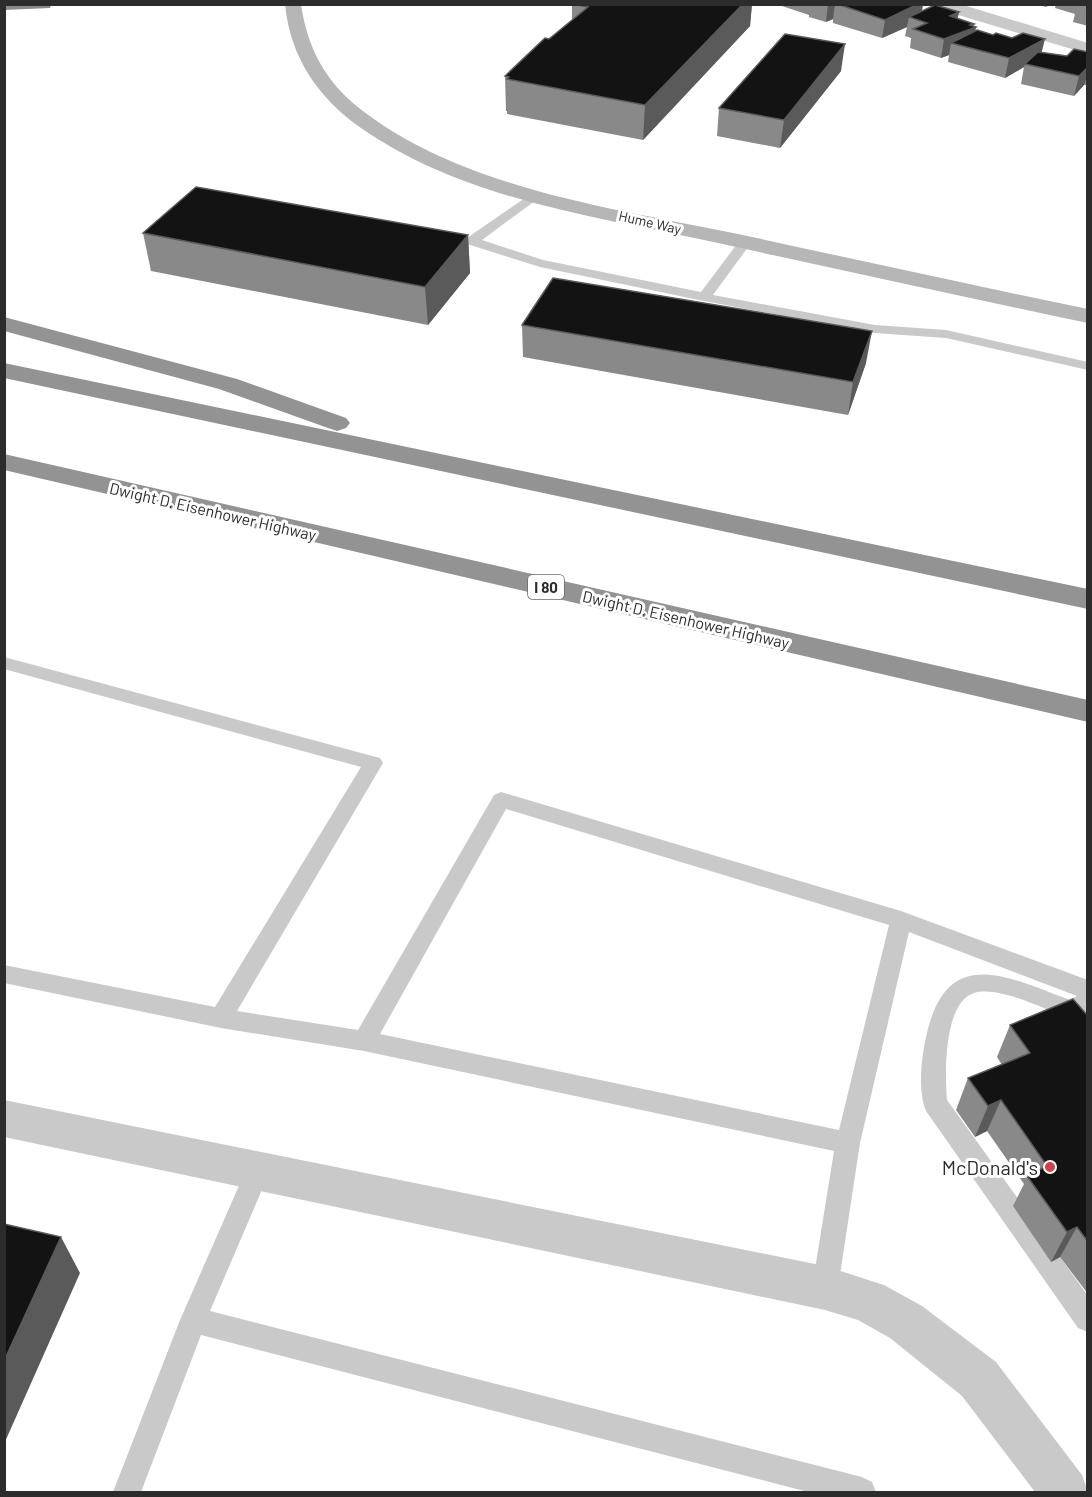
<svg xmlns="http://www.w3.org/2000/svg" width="1092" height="1497" viewBox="0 0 1092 1497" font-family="Barlow,sans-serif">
<rect width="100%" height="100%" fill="#fff"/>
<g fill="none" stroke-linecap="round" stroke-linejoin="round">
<path fill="#c9c9c9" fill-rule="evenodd" d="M535,191L541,195L539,198L482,240L543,260L701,292L740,240L745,239L751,243L713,295L875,325L946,330L1088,362V370L946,338L875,333L704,301L540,267L467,244V238Z
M4,657L380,758L383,763L237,1011L358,1030L494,795L501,792L901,911L1088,980V1013L1072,1020C1048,1011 999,985 974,993C943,1003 945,1075 947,1100L1088,1296V1332L1078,1328L926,1111C918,1092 921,1062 925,1042C944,944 1002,974 1070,1000L1077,996L909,932L860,1143L838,1288L834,1297L825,1301L816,1297L812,1288L834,1151L364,1051L221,1028L4,983V965L215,1007L361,767L4,669ZM506,809L889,925L839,1130L380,1034Z
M258,1159L267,1163L270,1171L210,1311L862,1477L872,1482L876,1492H808L201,1335L141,1492H113L180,1320L249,1163Z"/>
<path fill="#c9c9c9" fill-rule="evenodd" d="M933,4H960L1088,43V54L935,8Z
M4,1100L825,1266L884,1285L922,1306L996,1362L1082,1475L1088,1492H1035L962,1396L890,1338L858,1320L825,1310L4,1137Z"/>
<path fill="#b6b6b6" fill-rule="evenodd" d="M285,4H301C307,47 325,81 359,108C462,189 613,208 738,234C854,259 971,285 1088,309V323C964,297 841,270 718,243C598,217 464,200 361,128C318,98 290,57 285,4Z"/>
<path fill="#939393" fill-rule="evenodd" d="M4,317L237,379L346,418L350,423L346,428L337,431L328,428L219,389L4,331Z
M4,363L1088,589V609L4,378Z
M4,454L1088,700V722L4,470Z"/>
</g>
<path fill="#898989" d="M4,4H51L50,8L4,10Z
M752,4L750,26L643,140L507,114V111H506L505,76L572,20V5Z
M782,4H923L922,11L957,19L974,24L973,26L976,27L975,31L1042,52L1067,56L1088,52V85H1084L1074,96L1021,84L1024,67L1005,78L948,62L949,55L941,58L910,48L911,38L905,36L907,27L882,38L833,23V19L826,22L809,17V15L782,6Z
M1036,4H1052L1046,7Z
M1056,4H1088V26L1073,22L1075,14L1055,8Z
M841,71L780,148L717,136L719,108Z
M143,233L468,235L470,273L428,325L151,271Z
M522,325L866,363L848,415L523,357Z
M1088,1016V1294L1060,1257L1051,1262L1013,1206L1024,1184L987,1131L975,1137L956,1110L968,1078L1002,1065L997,1057L1010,1025Z"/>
<path fill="#5a5a5a" d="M743,4H752L750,26L643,140L645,105Z
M828,4H835L833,19L826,22Z
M918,4H923L920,21L909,17L907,27L882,38L885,20Z
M959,12L955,31L950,16Z
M974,24L973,28L976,27L972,46L951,43L949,55L941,58L944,39Z
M1045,39L1040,59L1025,64L1024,67L1005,78L1009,58Z
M845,44L841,71L780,148L784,120Z
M1088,67V73L1084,85L1074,96L1079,76Z
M468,235L470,273L428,325L425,287Z
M872,331L866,363L848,415L853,382Z
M1001,1100L987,1131L975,1137L988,1106Z
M1077,1227L1060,1257L1051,1262L1067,1232Z
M61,1237L80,1273L4,1444V1361Z"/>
<path fill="#131313" stroke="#5a5a5a" stroke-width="1.5" d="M743,4L645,105L507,79L509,77L505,76L545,38L549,39L588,7L572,4Z
M837,4H918L885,20Z
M935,5L959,12L950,16L974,24L970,25L976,27L944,39L913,29L927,23L909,17Z
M977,30L993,35L996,33L1012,38L1023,33L1045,39L1009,58L951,43Z
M785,34L845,44L784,120L719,108Z
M1074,49L1088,52V67L1079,76L1025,64L1038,52L1067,56Z
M196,187L468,235L425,287L143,233Z
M553,278L872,331L853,382L522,325Z
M1073,999L1088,1016V1242L1077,1227L1067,1232L1027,1176L1047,1166L1001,1100L988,1106L968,1078L1030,1053L1010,1025Z
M4,1224L61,1237L4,1361Z"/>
<circle fill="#cf424e" stroke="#fff" stroke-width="2" cx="1050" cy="1167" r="6"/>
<g text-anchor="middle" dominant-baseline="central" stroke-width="6" stroke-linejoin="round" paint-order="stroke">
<g font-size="14" fill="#2c2c2c" stroke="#fff">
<text transform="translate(650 222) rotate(13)">Hume Way</text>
</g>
<rect fill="#fff" stroke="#6b6b6b" stroke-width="1.5" x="528" y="575" width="36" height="24" rx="4.5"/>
<g font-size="15" font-weight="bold" fill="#2c2c2c">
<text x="546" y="587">I 80</text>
</g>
<g font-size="16" fill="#2c2c2c" stroke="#fff">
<text transform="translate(213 511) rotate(13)">Dwight D. Eisenhower Highway</text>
<text transform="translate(686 619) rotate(13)">Dwight D. Eisenhower Highway</text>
</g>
<g font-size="20" fill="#2c2c2c" stroke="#fff" text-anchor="end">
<text x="1038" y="1167">McDonald's</text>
</g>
</g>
<rect width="1092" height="1497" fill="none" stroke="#2c2c2c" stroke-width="12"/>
</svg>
